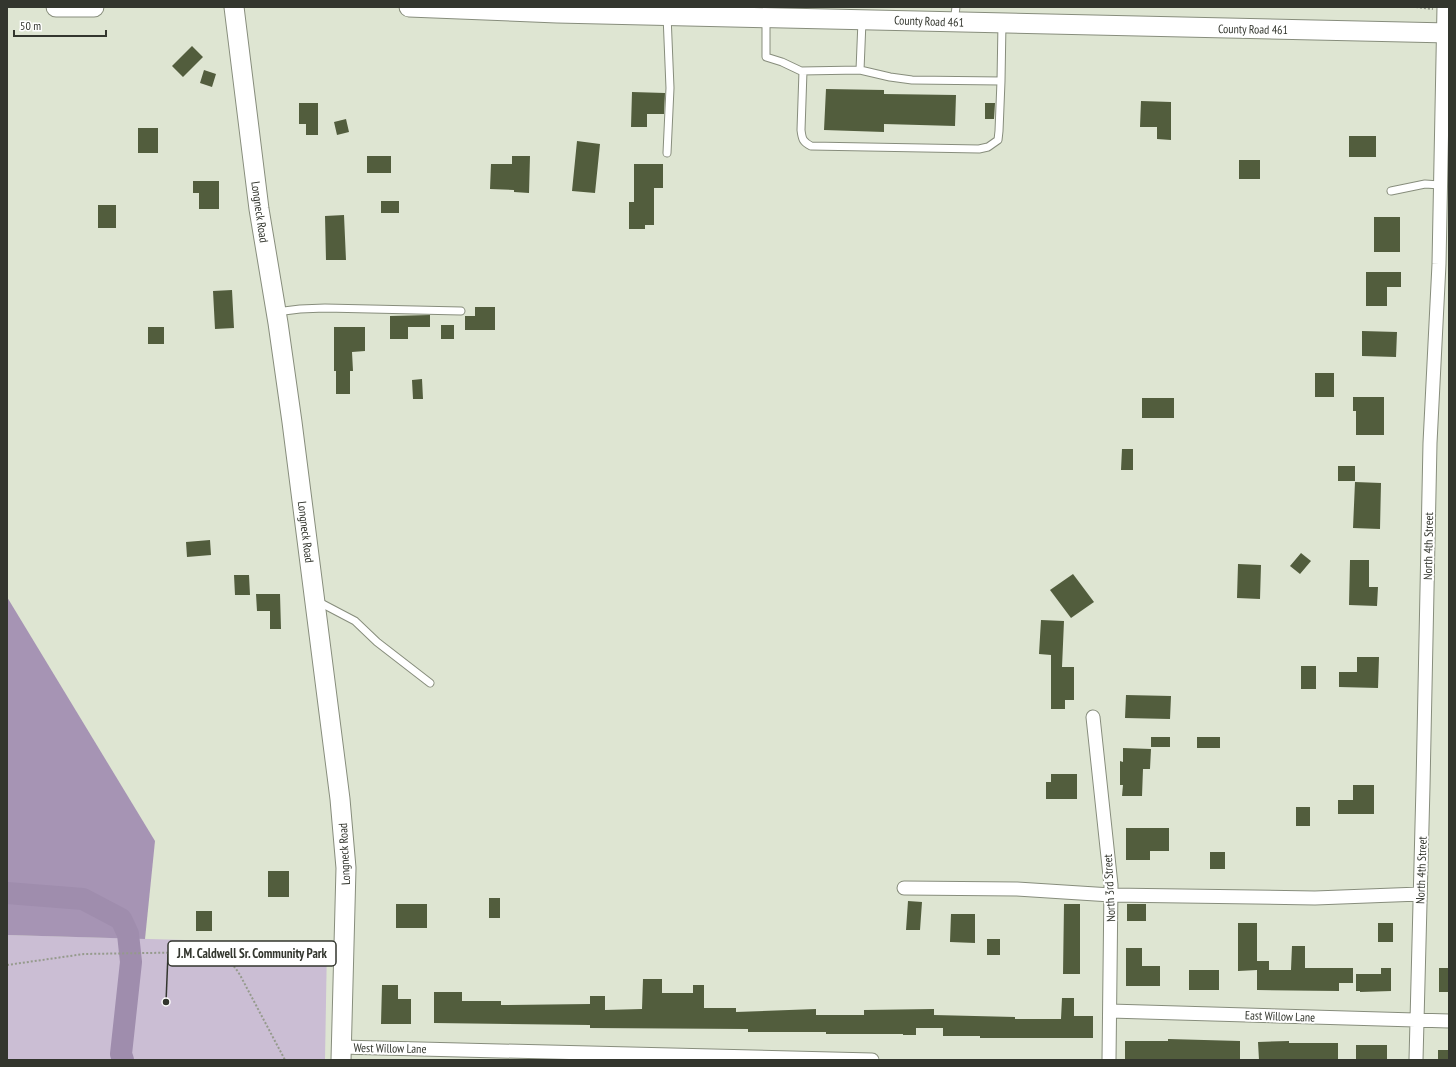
<svg xmlns="http://www.w3.org/2000/svg" width="1456" height="1067" viewBox="0 0 1456 1067" font-family="'PT Sans Narrow',sans-serif">
<rect width="100%" height="100%" fill="#dee5d2"/>
<path fill="#cbbed4" d="M7,935L327,944L325,1060H7Z"/>
<path fill="#a694b4" d="M7,597L155,841L145,939L7,935Z"/>
<g fill="none" stroke-linecap="round" stroke-linejoin="round">
<path stroke="#9f8dad" stroke-width="22" d="M7,893L83,899L121,919L128,934L131,962L121,1054L123,1060"/>
</g>
<path fill="#525d3d" d="M192,46L203,57L183,77L172,66Z
M204,70L216,74L212,87L200,83Z
M826,89L884,90V94L956,95L955,126L884,124V132L824,130Z
M632,92L665,93L664,114H647V127H631Z
M1141,101L1171,102V140L1157,139V127H1140Z
M299,103H318V135H306V124H299Z
M985,103H995L994,119H985Z
M346,119L349,132L337,135L334,122Z
M138,128H158V153H138Z
M1349,136H1376V157H1349Z
M577,141L600,144L595,193L572,191Z
M367,156H391V173H367Z
M512,156H530L529,193L514,192V190L490,189L491,164H512Z
M1239,160H1260V179H1239Z
M634,164H663V188H654V225H645V229H629V202H634Z
M193,181H219V209H199V193H193Z
M381,201H399V213H381Z
M98,205H116V228H98Z
M344,215L346,260H326L325,216Z
M1374,217H1400V252H1374Z
M1366,272H1401V287H1387V306H1366Z
M232,290L234,328L215,329L213,291Z
M475,307H495V330H465V316H475Z
M430,315V327H408V339H390V316Z
M441,325H454V339H441Z
M148,327H164V344H148Z
M334,327H365V351L352,352L353,371H350V394H336V371H334Z
M1362,331L1397,332L1396,357L1362,356Z
M1315,373H1334V397H1315Z
M422,379L423,399H413L412,380Z
M1353,397H1384V435H1356V411H1353Z
M1142,398H1174V418H1142Z
M1122,449H1133V470H1121Z
M1338,466H1355V481H1338Z
M1355,482L1381,483L1380,529L1353,528Z
M210,540L211,555L187,557L186,542Z
M1301,553L1311,561L1300,574L1290,566Z
M1350,560H1369V587H1378L1377,606L1349,605Z
M1238,564L1261,565L1260,599L1237,598Z
M1073,574L1094,602L1071,618L1050,590Z
M234,575H249L250,595H235Z
M256,594H280L281,629H270V611H257Z
M1041,620L1064,621L1062,667H1074V700H1065V709H1051V655L1039,654Z
M1357,657H1379L1378,688L1339,687V672H1357Z
M1301,666H1316V689H1301Z
M1126,695L1171,696L1170,719L1125,718Z
M1151,737H1170V747H1151Z
M1197,737H1220V748H1197Z
M1123,748L1151,749L1150,769H1143L1142,796H1122L1123,785H1120V761L1123,762Z
M1051,774H1077V799H1046V782H1051Z
M1353,785H1374V814H1338V800H1353Z
M1296,807H1310V826H1296Z
M1126,828H1169V851H1150V860H1126Z
M1210,852H1225V869H1210Z
M268,871H289V897H268Z
M489,898H500V918H489Z
M908,901L922,902L920,930H906Z
M396,904H427V928H396Z
M1064,904H1080V974H1063Z
M1127,904H1146V921H1127Z
M196,911H212V931H196Z
M951,914H975V943L950,942Z
M1238,923H1257V961H1269V970H1291L1292,946H1305V968H1353V983H1339V991L1257,990V970L1238,971Z
M1378,923H1393V942H1378Z
M987,939H1000V955H987Z
M1126,948H1142V966H1160V986H1126Z
M1381,968H1391V991L1360,992V991H1356V974H1381Z
M1439,968H1449V992H1439Z
M1189,970H1219V990H1189Z
M643,979H662V993H693V985H704V1008H736V1012L816,1009V1015H864V1010L934,1009V1015L1015,1017V1019H1061L1062,998H1074V1016H1093V1038H980V1036H943V1028H916V1035H903V1034H826V1032H748V1029L590,1028V1025L434,1023V992H462V1001H501V1005L590,1004V996H605V1010L642,1009Z
M382,985H398V999H411V1024H381Z
M1168,1039L1240,1041V1060H1125V1041H1168Z
M1289,1041V1043H1338V1060H1259L1258,1042Z
M1356,1045H1387V1060H1356Z
M1438,1050H1449V1060H1438Z"/>
<g fill="none" stroke-linecap="round" stroke-linejoin="round">
<g stroke="#878d7c" stroke-width="9">
<path id="lane" d="M766,18V57L782,62L801,71L860,70L862,21
M954,22L956,7
M803,71L801,130C802,139 803,142 811,146L979,149L988,147L998,140L999,131L1001,81L912,80L890,77L860,70
M1001,81L1002,23
M667,153L670,88L667,15
M1391,191L1425,184L1440,185
M276,312L300,309L325,308L461,311
M317,601L355,621L377,642L430,683"/>
</g>
<g stroke="#878d7c" stroke-width="15">
<path id="street" d="M1093,717L1111,885L1109,1060
M904,888L1017,889L1111,895L1315,898L1420,894
M1110,1011L1449,1021
M341,1047L872,1060
M1416,1060L1423,786L1430,443L1439,264L1444,7"/>
</g>
<g stroke="#878d7c" stroke-width="21">
<path id="secondary" d="M56,7H94
M234,7L259,209L278,323L292,422L340,799L346,868L341,1060
M409,7L557,13L1449,33"/>
</g>
<path stroke="#959a8c" stroke-width="2" stroke-dasharray="2 2" stroke-linecap="butt" d="M1416,7L1433,9
M7,965L84,954L209,952C224,956 232,962 240,975L285,1060"/>
<use href="#lane" stroke="#fff" stroke-width="7"/>
<use href="#street" stroke="#fff" stroke-width="13"/>
<use href="#secondary" stroke="#fff" stroke-width="19"/>
</g>
<g text-anchor="middle" dominant-baseline="central" stroke-width="4" stroke-linejoin="round" paint-order="stroke">
<g font-size="12" fill="#33362e" stroke="#fff">
<text transform="translate(929 21) rotate(2)">County Road 461</text>
<text transform="translate(1253 29) rotate(1)">County Road 461</text>
<text transform="translate(260 212) rotate(82)">Longneck Road</text>
<text transform="translate(306 532) rotate(83)">Longneck Road</text>
<text transform="translate(1428 546) rotate(-89)">North 4th Street</text>
<text transform="translate(344 854) rotate(-93)">Longneck Road</text>
<text transform="translate(1421 870) rotate(-88)">North 4th Street</text>
<text transform="translate(1109 888) rotate(-93)">North 3rd Street</text>
<text transform="translate(1280 1016) rotate(2)">East Willow Lane</text>
<text transform="translate(390 1048) rotate(1)">West Willow Lane</text>
</g>
</g>
<path fill="none" stroke="#33362e" stroke-width="1.5" d="M166 1002L168 954"/>
<circle fill="#33362e" stroke="#fff" stroke-width="1.5" cx="166" cy="1002" r="4"/>
<rect fill="#fff" stroke="#33362e" stroke-width="1.5" x="168" y="941" width="168" height="25" rx="4"/>
<g font-size="13" text-anchor="middle" font-weight="bold" fill="#33362e">
<text x="252" y="958">J.M. Caldwell Sr. Community Park</text>
</g>
<rect width="1456" height="1067" fill="none" stroke="#33362e" stroke-width="16"/>
<path d="M14 30v6h92v-6" fill="none" stroke="#33362e" stroke-width="2"/>
<text x="20" y="30" font-size="12" fill="#33362e" stroke="#ffffff" stroke-width="3" paint-order="stroke">50 m</text>
</svg>
